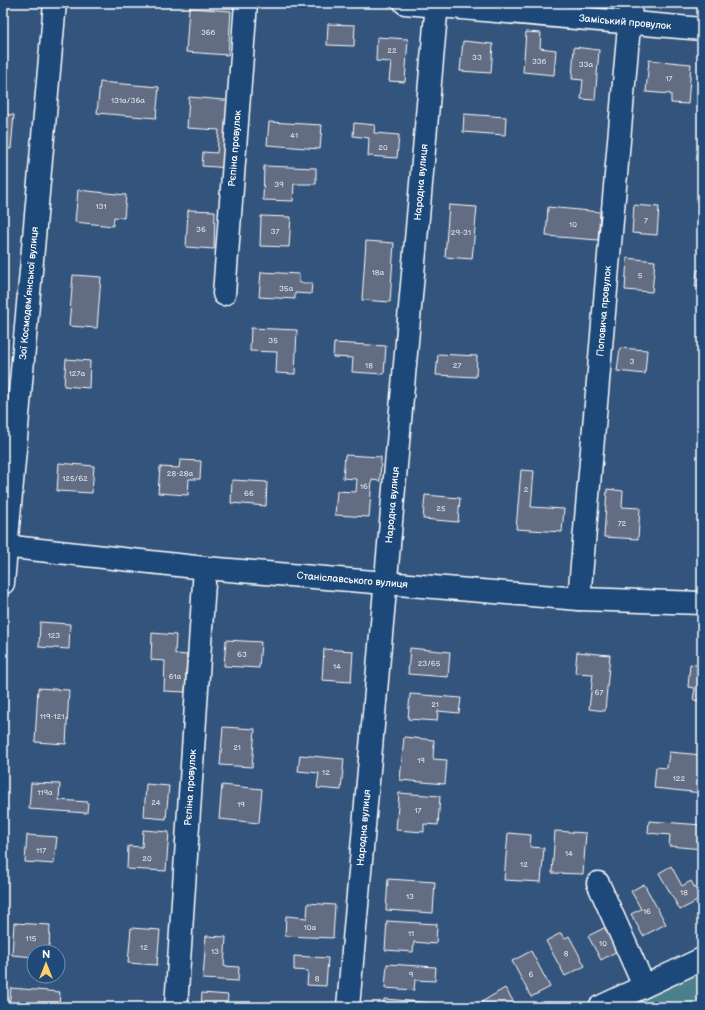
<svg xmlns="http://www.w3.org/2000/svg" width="705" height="1010" viewBox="0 0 705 1010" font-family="'Balsamiq Sans',sans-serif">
<rect width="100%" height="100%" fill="#33547c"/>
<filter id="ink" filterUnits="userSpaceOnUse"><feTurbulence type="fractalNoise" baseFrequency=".025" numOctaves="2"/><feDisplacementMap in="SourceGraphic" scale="8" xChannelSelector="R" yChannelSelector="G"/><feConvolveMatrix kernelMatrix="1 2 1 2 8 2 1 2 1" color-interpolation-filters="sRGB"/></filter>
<g filter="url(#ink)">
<path fill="#4b7f8c" stroke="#a5bfc6" d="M702,969V1007H627Z"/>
<path fill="#626c82" stroke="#fff" d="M189,8L231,11L228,55L186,52Z
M328,24L355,25L354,46L327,45Z
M526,32L541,33L540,48L556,50L554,75L523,72Z
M377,37L408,39L405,82L389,81L391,62L376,61Z
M463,41L493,44L491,73L460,71Z
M574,47L599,50L595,100L581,99L583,80L572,79Z
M649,60L691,64L688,104L671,103V94L646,92Z
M100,82L159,87L156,118L97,113Z
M189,97L235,101L230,168L202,166L203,152L217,153L219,130L187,128Z
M3,114L14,115L11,149L3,148Z
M464,114L506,117L505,135L463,132Z
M269,122L322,125L320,149L267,145Z
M354,123L375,125L374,133L399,135L397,158L368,156L369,138L353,136Z
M264,166L316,168V184H294L293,201L263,200Z
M78,190L126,195L124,218L114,217L113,226L75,222Z
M449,205L477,207L472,259L445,257Z
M634,205L659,207L657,235L632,233Z
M548,207L600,212L598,240L546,236Z
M188,210L215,211L214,249L186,247Z
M261,216L291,217L289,247L260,246Z
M366,241L394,243L390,302L362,300Z
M627,258L655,261L652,292L625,290Z
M697,270H702V287H695Z
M261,272L299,274V283H312L311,294L295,293V299L259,297Z
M73,275L101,277L97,328L69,326Z
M251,328L297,330L295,374L276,373L277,352L250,351Z
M334,343L386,346L384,374L352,372L353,358L333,357Z
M620,348L647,350L645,374L617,371Z
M438,354L477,356L476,377L436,375Z
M66,359L90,361L89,388L64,386Z
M345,455L381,457L380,481L372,480L369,517L335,515L337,491L356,492L357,479L343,478Z
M180,460L201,461L200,479H189L188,495L158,493L160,467L179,468Z
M59,463L94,466L92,493L57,491Z
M521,470L534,471L531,507L564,509L562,532L516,529Z
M232,480L267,482L266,506L231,503Z
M607,489L623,491L622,507L640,508L638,539L604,537Z
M425,495L460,498L458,522L423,519Z
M40,622L70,624L69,649L39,647Z
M152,633L176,635L175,654L187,655L185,692L164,691L165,661L151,660Z
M226,640L261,642L259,668L224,666Z
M410,648L450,652L448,677L408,674Z
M324,649L353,651L351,682L322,680Z
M577,652L610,655L605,711L589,709L593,674L575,673Z
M690,664L702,666V701L693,700L695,688L688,687Z
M38,688L69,690L66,744L35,742Z
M410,694L461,698L459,713L438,711L437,721L408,719Z
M223,727L255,729L252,767L220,765Z
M404,737L434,740L433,759L447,760L445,784L400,780Z
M669,752L702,755V793L654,788L656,767L667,768Z
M300,755L344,759L341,790L317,788L319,773L298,771Z
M31,783L60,784L59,800L88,802L87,813L29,809Z
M146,784L169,786L166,819L144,817Z
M222,785L262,789L259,823L219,819Z
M399,793L440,796L438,825L424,824V832L396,830Z
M649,821L702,825V849L669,846L670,835L648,833Z
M143,830L169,832L166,871L127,869L128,846L142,847Z
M555,831L586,833L583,874L552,873Z
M508,833L531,835L530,847L544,848L541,882L504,880Z
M27,835L57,837L54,864L25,862Z
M671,866L682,886L691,881L701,899L680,910L659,873Z
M388,879L435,882L433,913L386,910Z
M644,884L666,924L643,936L631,914L641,909L631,891Z
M308,903L335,905L333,938L285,936L286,916L307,918Z
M387,921L437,924L436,944L414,942L413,952L385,950Z
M14,923L50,925L49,952H34V957L12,955Z
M606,927L619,950L601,960L588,936Z
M131,928L160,930L157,965L128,963Z
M561,933L564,939L569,936L585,966L565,976L546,941Z
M206,936L226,937L224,966L239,967L238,981L203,979Z
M531,951L550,987L531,997L512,961Z
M294,956L328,958L326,986L307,985L308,971L294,970Z
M387,964L436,967L435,981L415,980L414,990L385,988Z
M11,988L60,992L59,1007H9Z
M505,988L517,1007H476L475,1006Z
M202,993L228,995L227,1007H201Z
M384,999L434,1003V1007H383Z
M264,1002L319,1006L318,1007H264Z"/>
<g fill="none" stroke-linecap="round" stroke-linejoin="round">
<g stroke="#fff" stroke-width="25">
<g id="minor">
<path id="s1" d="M405,3L702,29"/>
<path id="s2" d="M224,294L246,3"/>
<path id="s3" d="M3,546L205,568L579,599L702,603"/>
<path id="s4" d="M3,583L55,3"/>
<path id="s5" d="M579,599L631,3"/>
<path d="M598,883L644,986"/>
<path id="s6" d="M176,1007L205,568"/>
<path id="s7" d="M348,1007L437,3"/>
<path d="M600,1007L702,959"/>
</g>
</g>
<use href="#minor" stroke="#1f4a7a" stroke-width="22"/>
</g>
</g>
<g text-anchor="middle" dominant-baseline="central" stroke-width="3" stroke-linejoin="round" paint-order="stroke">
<g font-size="8" fill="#d8dae0">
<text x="208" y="32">36б</text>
<text x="392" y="50">22</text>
<text x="477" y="57">33</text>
<text x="539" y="61">33б</text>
<text x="586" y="64">33а</text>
<text x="669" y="78">17</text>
<text x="128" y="100">131а/36а</text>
<text x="294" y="135">41</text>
<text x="383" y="147">20</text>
<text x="279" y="184">39</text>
<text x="101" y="206">131</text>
<text x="646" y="220">7</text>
<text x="573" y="224">10</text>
<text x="201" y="229">36</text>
<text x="275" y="231">37</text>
<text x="461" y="232">29-31</text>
<text x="378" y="272">18а</text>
<text x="640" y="275">5</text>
<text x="286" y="288">35а</text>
<text x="273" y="340">35</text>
<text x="632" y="361">3</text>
<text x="369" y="365">18</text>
<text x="457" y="365">27</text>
<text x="77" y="373">127а</text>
<text x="180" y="473">28-28а</text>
<text x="75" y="478">125/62</text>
<text x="364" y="486">16</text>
<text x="526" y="489">2</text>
<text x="249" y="493">66</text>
<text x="441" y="508">25</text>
<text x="622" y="523">72</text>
<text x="54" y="635">123</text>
<text x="242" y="654">63</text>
<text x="429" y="663">23/65</text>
<text x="337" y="666">14</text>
<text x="175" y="676">61а</text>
<text x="599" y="692">67</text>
<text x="435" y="704">21</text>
<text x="52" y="716">119-121</text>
<text x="237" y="747">21</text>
<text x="421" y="760">19</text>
<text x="326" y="772">12</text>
<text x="679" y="778">122</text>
<text x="45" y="792">119а</text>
<text x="156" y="802">24</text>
<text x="241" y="804">19</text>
<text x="418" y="810">17</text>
<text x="41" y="850">117</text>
<text x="569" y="853">14</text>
<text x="147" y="858">20</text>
<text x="524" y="864">12</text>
<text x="684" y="892">18</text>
<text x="410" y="896">13</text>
<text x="647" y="911">16</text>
<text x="310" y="927">10а</text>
<text x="411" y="933">11</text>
<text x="31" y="938">115</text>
<text x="603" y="943">10</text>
<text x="144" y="947">12</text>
<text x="215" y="951">13</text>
<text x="566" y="953">8</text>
<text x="411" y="974">9</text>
<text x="531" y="974">6</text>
<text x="317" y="978">8</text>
</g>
<g font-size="10" fill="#fff" stroke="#1f4a7a">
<text stroke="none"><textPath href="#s1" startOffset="221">Заміський провулок</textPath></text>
<text stroke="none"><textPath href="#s2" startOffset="146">Рєпіна провулок</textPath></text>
<text stroke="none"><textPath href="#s7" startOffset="828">Народна вулиця</textPath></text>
<text stroke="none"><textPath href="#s4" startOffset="291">Зої Космодем’янської вулиця</textPath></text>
<text stroke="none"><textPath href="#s5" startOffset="289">Поповича провулок</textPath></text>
<text stroke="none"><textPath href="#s7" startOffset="504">Народна вулиця</textPath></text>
<text stroke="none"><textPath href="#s3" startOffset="351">Станіславського вулиця</textPath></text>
<text stroke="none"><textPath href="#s6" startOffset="220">Рєпіна провулок</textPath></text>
<text stroke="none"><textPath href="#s7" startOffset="180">Народна вулиця</textPath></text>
</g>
</g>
<rect width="705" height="1010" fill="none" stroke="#1f4a7a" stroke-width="16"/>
<rect x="8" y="8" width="689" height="994" fill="none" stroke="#fff" stroke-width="1.5" filter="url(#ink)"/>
<g transform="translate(46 964)"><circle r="19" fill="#1f4a7a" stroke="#7992af"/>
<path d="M0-3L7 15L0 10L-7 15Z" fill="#ffd166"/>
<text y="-6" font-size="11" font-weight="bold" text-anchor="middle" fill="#ffffff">N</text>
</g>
</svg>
